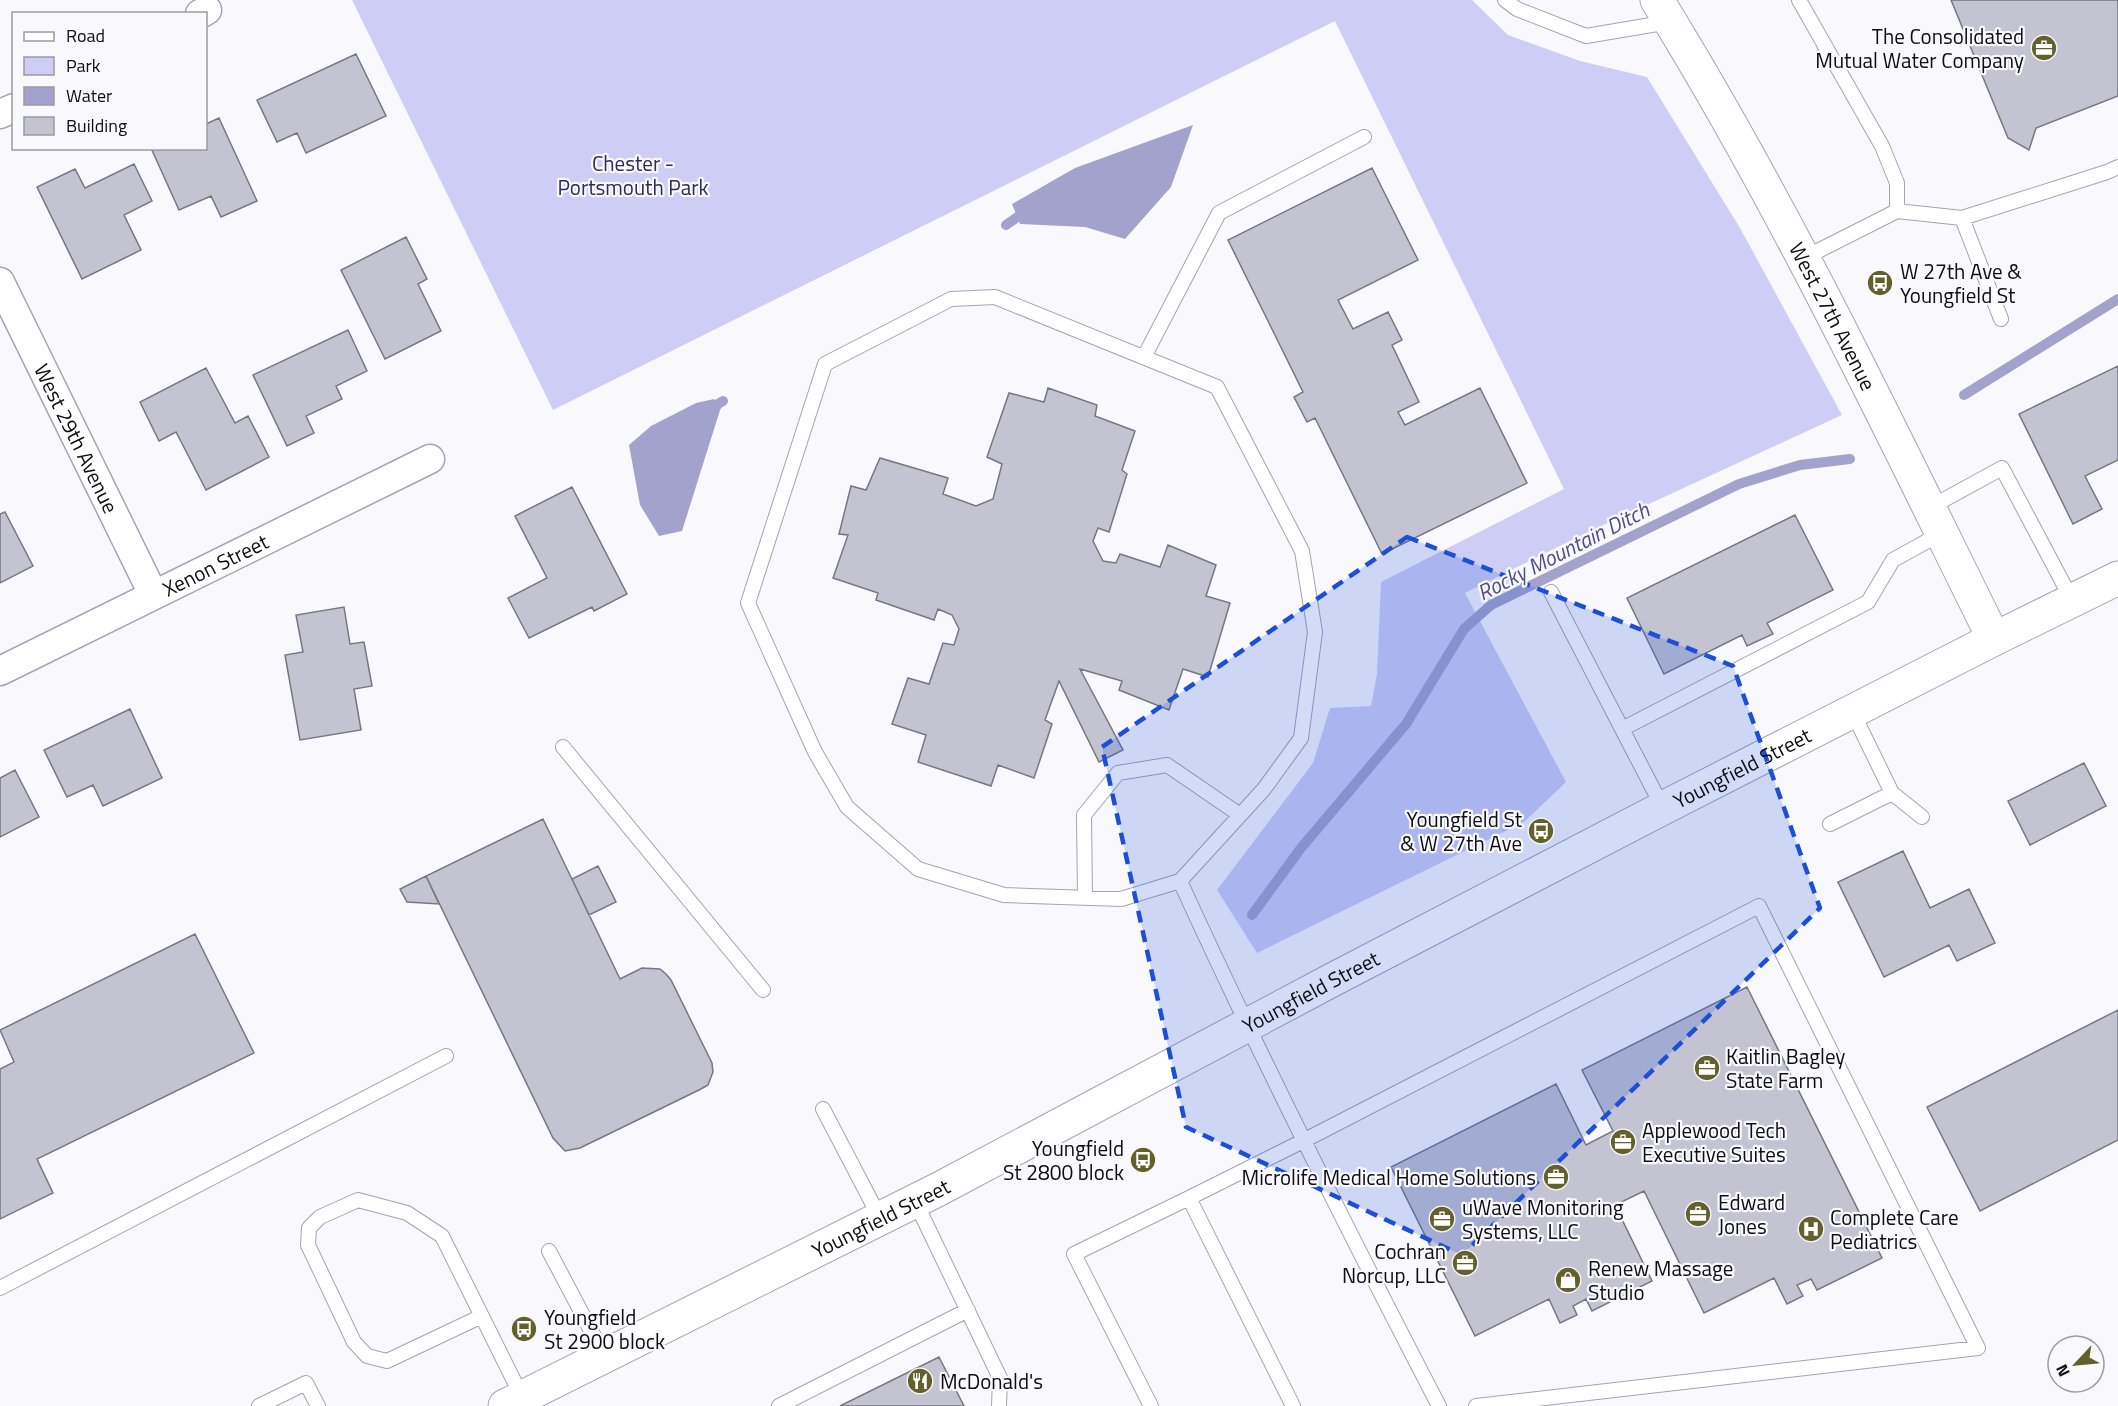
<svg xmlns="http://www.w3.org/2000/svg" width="2118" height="1406" viewBox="0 0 2118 1406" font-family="'Titillium Web',sans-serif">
<rect width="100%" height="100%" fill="#f9f9fd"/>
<path fill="#cdcdf5" d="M352,0H1472L1508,35L1580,61L1647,77L1740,228L1842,415L1586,533L1465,593L1566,782L1524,822L1257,953L1217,890L1313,763L1330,708L1371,706L1377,674L1381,582L1564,489L1335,21L553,410Z"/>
<path fill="#a2a2cd" d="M1193,125L1171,187L1125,239L1085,227L1020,224L1012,204L1075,168Z
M714,399L721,407L682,531L659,536L640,505L629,445L651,426L696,403Z"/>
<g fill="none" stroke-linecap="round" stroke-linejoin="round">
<path stroke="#a2a2cd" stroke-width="10" d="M1006,225L1023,213
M1964,395L2118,299
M709,415L718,404L723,401
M1252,915L1301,848L1406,724L1464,629L1491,605L1739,484L1800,465L1850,459"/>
</g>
<path fill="#c3c3d2" stroke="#767784" stroke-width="1.5" d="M1951,0H2118V96L2036,128L2029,150L2008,138Z
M356,54L386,116L306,153L297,133L277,142L257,100Z
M219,118L257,201L221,217L211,196L179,210L151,148H206V124Z
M134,164L152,201L124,215L141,250L82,279L37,187L75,169L85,188Z
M1372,168L1418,260L1338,300L1353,329L1388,312L1402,340L1392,345L1419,402L1398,412L1405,425L1480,388L1527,483L1382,554L1315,418L1307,422L1294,397L1303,392L1228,240Z
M406,237L427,279L418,284L441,331L385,359L341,270Z
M348,330L367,371L336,386L342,399L306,416L314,433L287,446L253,375Z
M2118,366V460L2085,476L2102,509L2073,524L2019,414Z
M206,368L235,423L248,416L269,457L206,490L176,432L159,441L140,402Z
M1048,388L1097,405L1095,416L1135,431L1122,470L1127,474L1109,532L1098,528L1093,541L1103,561L1116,563L1120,554L1160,567L1168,545L1216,565L1206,596L1230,603L1208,677L1183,669L1169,710L1119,690L1122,681L1080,669L1123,750L1099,762L1059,681L1045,720L1052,724L1034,778L998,765L991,786L918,762L926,735L892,724L908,678L929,684L943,643L954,645L959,629L952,615L938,609L934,620L876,600L878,593L833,578L848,535L839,534L851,486L866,490L880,458L948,478L943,494L976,506L993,499L1002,464L987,457L1009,393L1044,402Z
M572,487L627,594L594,611L592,607L529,638L508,598L547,578L515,516Z
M5,512L33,566L0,583V514Z
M1795,515L1833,590L1767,623L1773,634L1747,646L1742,635L1664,674L1627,598Z
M344,607L350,644L364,642L372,686L354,689L361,730L300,740L285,655L303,652L296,615Z
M130,709L162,778L103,806L93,785L67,797L44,750Z
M2084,763L2106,806L2030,845L2008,801Z
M15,770L39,817L0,837V778Z
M543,819L620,979L642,968L660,969L666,974L671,980L712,1063L713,1072L708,1085L699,1090L580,1148L565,1151L553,1138L426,876Z
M1903,851L1930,908L1969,889L1995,943L1957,961L1949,945L1884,977L1838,882Z
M598,866L616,902L589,915L572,879Z
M426,876L439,904L407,902L400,889Z
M195,934L254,1053L37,1159L53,1193L0,1219V1069L14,1062L0,1030Z
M1747,987L1882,1258L1817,1290L1811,1279L1797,1285L1803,1296L1787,1304L1774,1278L1704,1313L1644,1191L1615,1205L1652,1281L1592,1311L1586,1299L1573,1306L1577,1315L1560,1323L1549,1299L1475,1336L1391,1167L1556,1084L1586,1145L1613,1131L1582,1070Z
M2118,1010V1140L1980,1211L1927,1107Z
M939,1357L964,1406H840Z"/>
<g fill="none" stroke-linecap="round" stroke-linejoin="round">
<g stroke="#a4a4b2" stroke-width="16">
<path id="lane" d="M1505,0L1517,9L1586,36L1669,22
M1799,0L1882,146L1897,183V211
M1962,218L2001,319
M1804,258L1897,211L1962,218L2107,172L2118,167
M1144,357L1219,213L1364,137
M1929,508L2002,468L2072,600
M1551,592L1622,729
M1852,711L1892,793
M563,747L763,990
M1663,808L1622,729L1868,602L1893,560L1942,533
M1830,824L1892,793L1922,817
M1180,881L1121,899L1004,895L918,869L847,807L815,752L748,603L825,364L951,299L995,297L1217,387L1302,551L1315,632L1301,738L1264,789L1180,881C1261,1059 1349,1233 1439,1406
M1085,898L1084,815L1118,773L1167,765L1240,815
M823,1109L880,1218
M915,1201L1000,1378L999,1406
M549,1251L605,1357
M0,1288L446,1056
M482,1316L387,1361L367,1356L354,1342L308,1245L309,1228L320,1217L358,1200L407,1213L442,1236L522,1397
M259,1406L306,1383L318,1406
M779,1406L968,1310
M1151,1406L1074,1254L1189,1198
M1293,1406L1189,1198L1303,1141L1759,906L1978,1348L1476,1406"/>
</g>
<g stroke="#a4a4b2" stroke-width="31">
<g id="street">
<path d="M200,14L207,10"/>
<path d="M0,114L14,108"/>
<path id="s1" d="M0,282L153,594"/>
<path id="s2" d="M0,671L430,459"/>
</g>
</g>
<g stroke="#a4a4b2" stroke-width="35">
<g id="secondary">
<path id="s3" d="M1657,0C1784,205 1887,423 1994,639"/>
<path id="s4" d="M505,1406L939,1189L1334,979L1663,808L1994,639L2118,578"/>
</g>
</g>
<use href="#lane" stroke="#fff" stroke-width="14"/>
<use href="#street" stroke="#fff" stroke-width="28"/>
<use href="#secondary" stroke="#fff" stroke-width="33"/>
</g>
<path fill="#1d4ed8" fill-opacity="0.2" stroke="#1d4ed8" stroke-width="4.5" stroke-dasharray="12 8" stroke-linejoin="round" d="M1407,537L1733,666L1820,908L1462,1255L1186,1127L1102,747Z"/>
<defs>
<g id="office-disc" transform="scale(1.35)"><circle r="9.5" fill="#63602c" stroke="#f9f9fd"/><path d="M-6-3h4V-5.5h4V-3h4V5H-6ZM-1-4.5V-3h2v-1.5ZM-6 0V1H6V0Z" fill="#fff"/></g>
<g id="bus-disc" transform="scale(1.35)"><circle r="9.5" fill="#63602c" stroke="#f9f9fd"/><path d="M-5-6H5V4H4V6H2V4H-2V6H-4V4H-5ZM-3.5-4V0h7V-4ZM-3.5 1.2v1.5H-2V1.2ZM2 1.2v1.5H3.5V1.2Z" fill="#fff"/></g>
<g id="hospital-disc" transform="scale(1.35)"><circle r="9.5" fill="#63602c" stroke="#f9f9fd"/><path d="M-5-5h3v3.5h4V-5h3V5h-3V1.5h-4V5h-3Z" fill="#fff"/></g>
<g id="shop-disc" transform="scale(1.35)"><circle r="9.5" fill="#63602c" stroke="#f9f9fd"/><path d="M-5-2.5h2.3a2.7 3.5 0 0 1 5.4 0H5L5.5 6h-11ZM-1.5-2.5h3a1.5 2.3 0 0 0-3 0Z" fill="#fff"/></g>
<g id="restaurant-disc" transform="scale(1.35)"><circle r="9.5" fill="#63602c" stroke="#f9f9fd"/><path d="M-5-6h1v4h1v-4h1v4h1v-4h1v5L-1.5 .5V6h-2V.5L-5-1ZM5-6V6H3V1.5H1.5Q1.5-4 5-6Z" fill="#fff"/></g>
</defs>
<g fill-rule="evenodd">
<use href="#office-disc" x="2044" y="48"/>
<use href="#bus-disc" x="1880" y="283"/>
<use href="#bus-disc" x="1541" y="831"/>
<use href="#office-disc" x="1707" y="1068"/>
<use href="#office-disc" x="1623" y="1142"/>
<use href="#bus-disc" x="1143" y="1160"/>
<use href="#office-disc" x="1556" y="1177"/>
<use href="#office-disc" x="1698" y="1214"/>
<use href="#office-disc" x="1442" y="1219"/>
<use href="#hospital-disc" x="1811" y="1229"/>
<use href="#office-disc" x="1465" y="1263"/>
<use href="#shop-disc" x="1568" y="1280"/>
<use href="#bus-disc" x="524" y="1329"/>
<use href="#restaurant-disc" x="920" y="1381"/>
</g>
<g text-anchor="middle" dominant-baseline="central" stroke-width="4.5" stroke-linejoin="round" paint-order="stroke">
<g font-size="21" fill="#0d0d12" stroke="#f9f9fd" text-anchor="start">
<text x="2024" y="36" text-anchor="end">The Consolidated<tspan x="2024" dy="24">Mutual Water Company</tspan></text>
<text x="1900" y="271">W 27th Ave &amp;<tspan x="1900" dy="24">Youngfield St</tspan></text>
<text x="1522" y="819" text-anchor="end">Youngfield St<tspan x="1522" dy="24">&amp; W 27th Ave</tspan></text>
<text x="1726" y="1056">Kaitlin Bagley<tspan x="1726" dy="24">State Farm</tspan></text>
<text x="1642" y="1130">Applewood Tech<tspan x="1642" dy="24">Executive Suites</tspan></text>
<text x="1124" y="1148" text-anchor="end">Youngfield<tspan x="1124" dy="24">St 2800 block</tspan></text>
<text x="1536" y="1177" text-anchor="end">Microlife Medical Home Solutions</text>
<text x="1718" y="1202">Edward<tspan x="1718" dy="24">Jones</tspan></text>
<text x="1462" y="1207">uWave Monitoring<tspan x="1462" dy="24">Systems, LLC</tspan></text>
<text x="1830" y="1217">Complete Care<tspan x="1830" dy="24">Pediatrics</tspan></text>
<text x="1446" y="1251" text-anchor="end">Cochran<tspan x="1446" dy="24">Norcup, LLC</tspan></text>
<text x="1588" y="1268">Renew Massage<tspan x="1588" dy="24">Studio</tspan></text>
<text x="544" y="1317">Youngfield<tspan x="544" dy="24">St 2900 block</tspan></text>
<text x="940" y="1381">McDonald's</text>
</g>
<g font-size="21" fill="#2f295f" stroke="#f9f9fd">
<text x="633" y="163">Chester -<tspan x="633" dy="24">Portsmouth Park</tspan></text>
</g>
<g font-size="21" fill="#0d0d12" stroke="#f9f9fd">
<text stroke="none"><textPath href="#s3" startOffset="362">West 27th Avenue</textPath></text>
<text stroke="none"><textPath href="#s1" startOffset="174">West 29th Avenue</textPath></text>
<text stroke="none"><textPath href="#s2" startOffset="240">Xenon Street</textPath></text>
<text stroke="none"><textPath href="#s4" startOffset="1392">Youngfield Street</textPath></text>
<text stroke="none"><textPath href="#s4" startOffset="906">Youngfield Street</textPath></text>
<text stroke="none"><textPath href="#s4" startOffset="420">Youngfield Street</textPath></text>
</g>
<g font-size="22" font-style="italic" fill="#514e87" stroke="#f9f9fd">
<text transform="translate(1563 551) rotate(-27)">Rocky Mountain Ditch</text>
</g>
</g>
<rect x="12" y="12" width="195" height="138" fill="#f9f9fd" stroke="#9b9b9f" stroke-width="1.5"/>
<rect x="24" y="32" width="30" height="9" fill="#ffffff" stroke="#9b9b9f" stroke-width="1.5"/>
<text x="66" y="42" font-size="18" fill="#0d0d12">Road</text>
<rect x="24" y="57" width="30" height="18" fill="#cdcdf5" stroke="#9b9b9f" stroke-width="1.5"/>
<text x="66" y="72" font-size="18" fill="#0d0d12">Park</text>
<rect x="24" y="87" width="30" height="18" fill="#a2a2cd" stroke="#9b9b9f" stroke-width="1.5"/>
<text x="66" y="102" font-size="18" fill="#0d0d12">Water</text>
<rect x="24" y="117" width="30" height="18" fill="#c3c3d2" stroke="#9b9b9f" stroke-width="1.5"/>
<text x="66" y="132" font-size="18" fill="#0d0d12">Building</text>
<g transform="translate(2076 1364) rotate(244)"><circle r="28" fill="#f9f9fd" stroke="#9b9b9f" stroke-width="1.5"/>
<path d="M0-4.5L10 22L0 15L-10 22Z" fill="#63602c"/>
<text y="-9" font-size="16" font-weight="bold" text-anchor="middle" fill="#0d0d12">N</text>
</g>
</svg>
